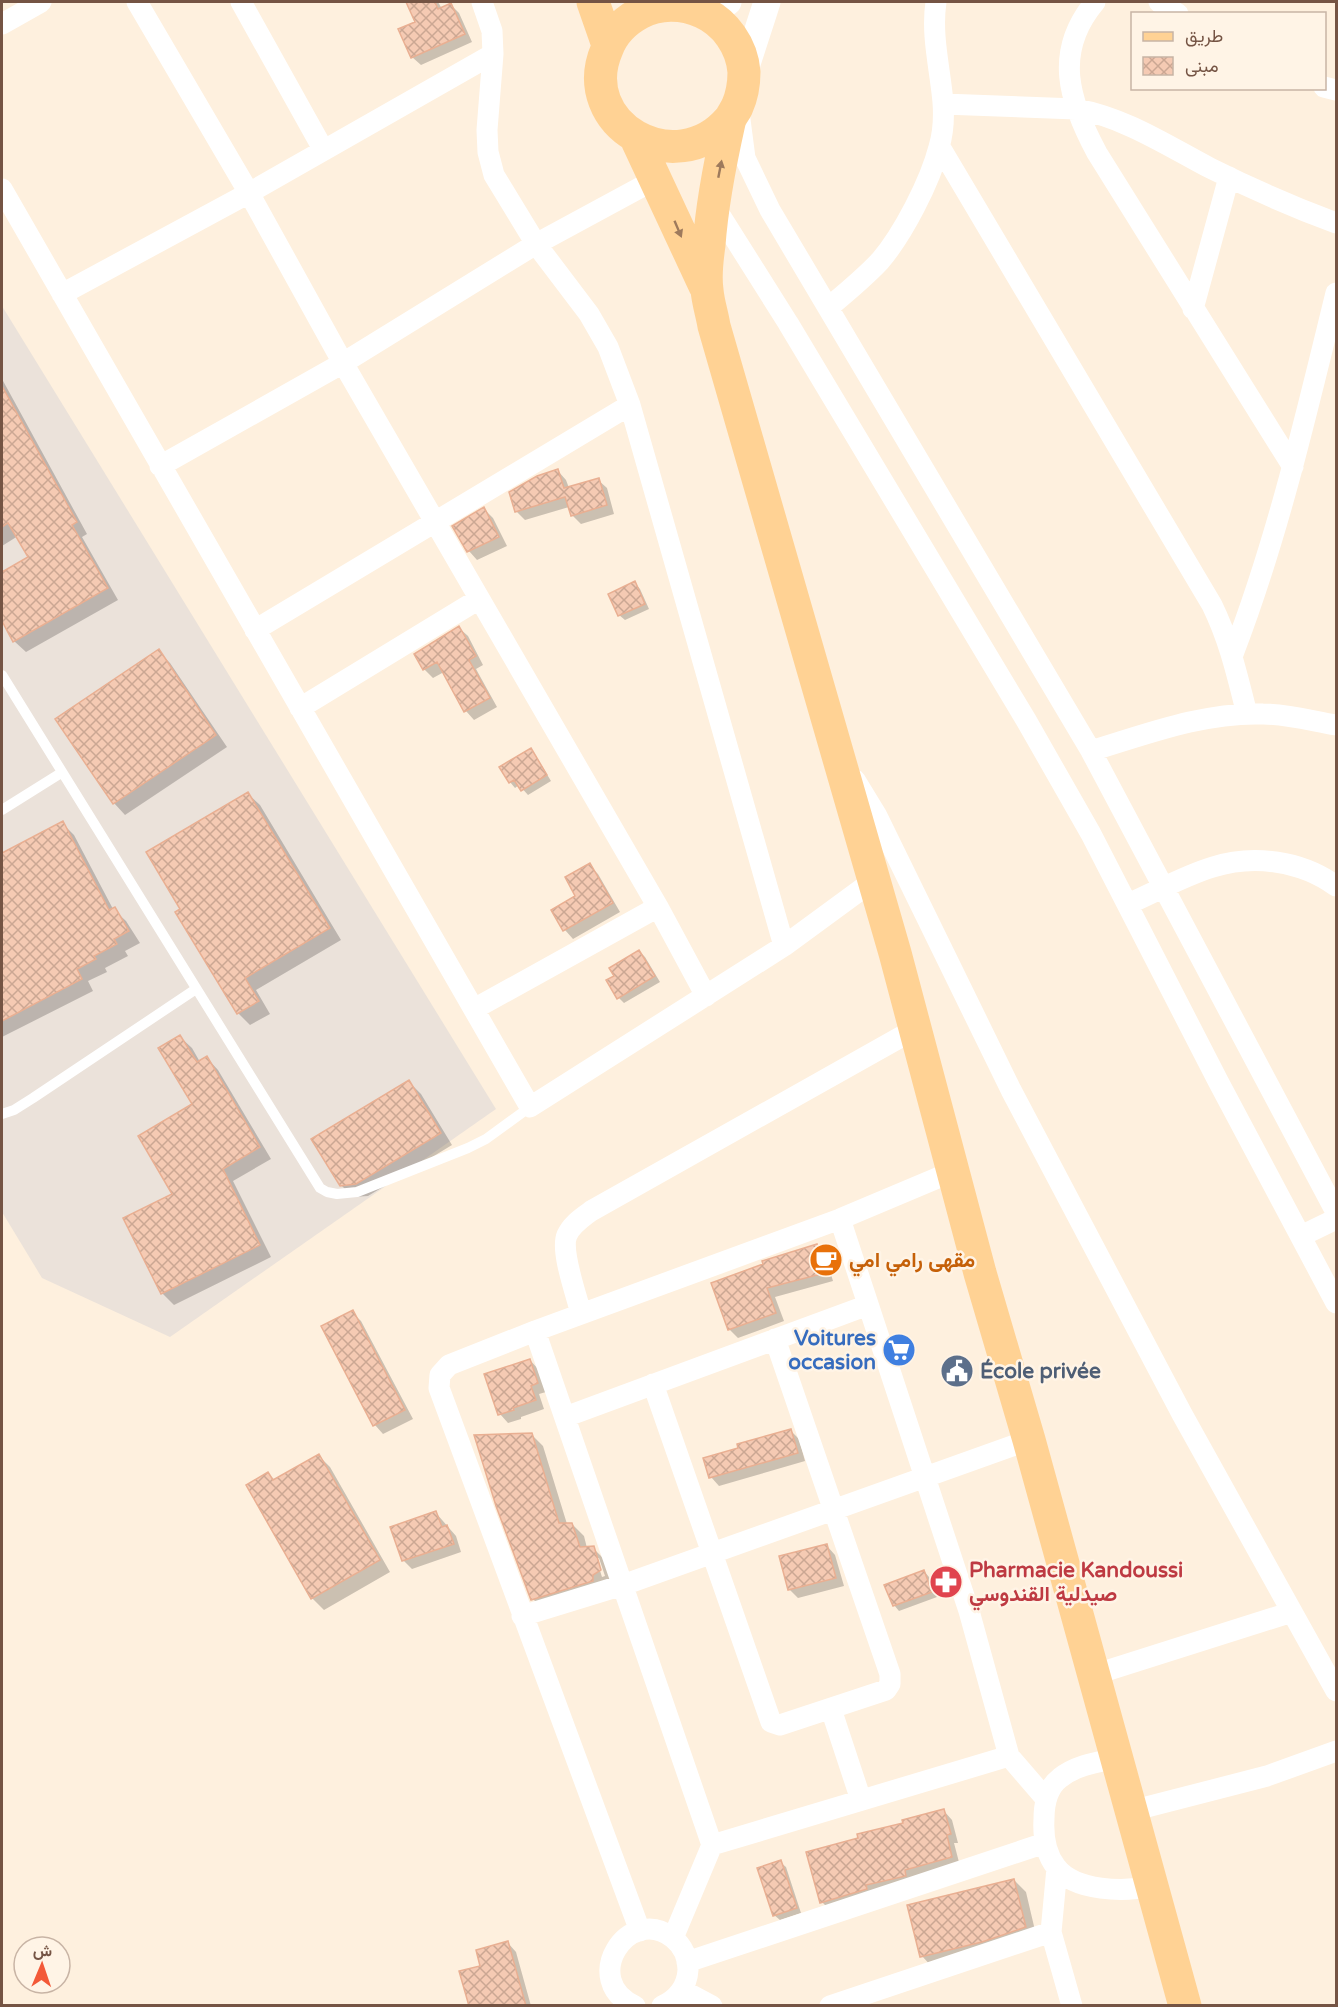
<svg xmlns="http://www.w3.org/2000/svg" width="1338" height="2007" viewBox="0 0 1338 2007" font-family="'Varela Round',Vazirmatn,sans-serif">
<defs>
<pattern id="building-cross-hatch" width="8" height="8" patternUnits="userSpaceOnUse" patternTransform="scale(1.5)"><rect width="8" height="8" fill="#f5cab3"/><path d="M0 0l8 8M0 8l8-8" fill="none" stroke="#cba793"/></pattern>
</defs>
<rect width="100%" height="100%" fill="#fef0de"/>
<path fill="#ebe2da" d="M2,306L496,1109L170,1337L42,1278L2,1212Z"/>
<path fill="#0003" fill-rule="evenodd" d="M407,2H438L442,9L451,5L459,13L472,42L421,65L412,57L417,23Z
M2,379L87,534L82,537L118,600L26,652L14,641L2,618V574L30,557L18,536L2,546Z
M558,471L566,480L569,488L598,480L607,488L614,514L581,524L572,515L569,507L525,520L516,511Z
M484,509L493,518L507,546L477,560L469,551L454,527Z
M635,583L640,589L649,609L625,620L619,615Z
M459,628L468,636L483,665L476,669L497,707L474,720L466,711L444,672L433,678L424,669L416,654Z
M158,651L170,663L227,747L125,815L114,803Z
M530,750L536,756L551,781L528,795L519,785L515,788L510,782Z
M248,794L260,805L341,940L256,990L270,1014L250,1025L238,1013L177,912L182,909Z
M62,823L74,835L113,909L126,921L140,943L125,951L128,956L105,968L107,972L88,981L93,991L2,1037V854Z
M589,865L598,874L620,912L573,939L565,930L553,910L577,896Z
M639,951L645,957L660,982L624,1003L619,998L616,976Z
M180,1037L192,1048L200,1062L207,1058L218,1070L271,1159L233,1181L271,1257L174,1305L162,1293L175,1195L194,1105Z
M409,1082L421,1094L452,1145L368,1196L353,1197L341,1185Z
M816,1245L825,1254L833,1281L775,1297L784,1321L738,1338L729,1329L713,1284Z
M352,1312L361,1321L413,1419L383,1434L375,1425L323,1327Z
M530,1360L538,1369L546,1392L539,1394L544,1409L521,1417V1419L508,1423L500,1414Z
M790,1430L799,1439L805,1461L719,1486L711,1477L739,1449Z
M531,1434L543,1446L567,1524H572L584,1536L587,1548H593L605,1560L612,1582L545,1611L533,1599ZM596,1558H599L605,1576L602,1577Z
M319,1456L330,1467L390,1572L324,1610L312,1598L268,1474L275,1480Z
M436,1513L456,1536L461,1552L412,1569L403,1560Z
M827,1546L835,1555L844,1586L798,1598L789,1589Z
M924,1571L929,1577L937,1597L899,1611L894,1605Z
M944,1811L952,1820L958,1843H954L960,1866L831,1911L822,1902L860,1839Z
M780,1862L786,1867L801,1913L780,1920L774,1915Z
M1014,1880L1026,1892L1037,1939L933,1968L922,1956Z
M508,1943L516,1952L531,2006H470L482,1967Z"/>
<path fill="url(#building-cross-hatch)" stroke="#e9af92" stroke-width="1.5" d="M406,2H435L438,9L451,3L465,34L411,58L398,29L415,22Z
M2,386L77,522L72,525L108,588L13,642L2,621V572L28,557L8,523L2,527Z
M558,469L564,488L599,478L607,505L571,516L565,497L515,512L509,492L537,476Z
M484,507L499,537L467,552L452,526Z
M635,581L645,604L618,616L608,594Z
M459,626L476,656L469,660L490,698L464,712L437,662L423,670L414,654Z
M159,649L216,735L113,804L55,719Z
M531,748L547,775L521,791L514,780L509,783L499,767Z
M248,792L330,928L245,978L259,1001L237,1014L175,912L180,909L146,852Z
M63,821L109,910L115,907L129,931L114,939L117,944L94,956L96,959L77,969L82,979L2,1021V853Z
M590,863L613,903L563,931L551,910L575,896L565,877Z
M639,950L655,976L617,999L606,980L614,976L609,968Z
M180,1035L197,1062L207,1056L260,1147L223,1169L260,1245L161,1294L123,1218L172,1194L138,1136L192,1104L158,1048Z
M409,1080L441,1133L356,1184L340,1186L311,1139Z
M817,1244L825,1273L767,1288L776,1313L728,1330L711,1283L763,1264L762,1261Z
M353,1310L405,1410L373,1426L321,1326Z
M530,1359L538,1383L531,1386L536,1400L513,1408L514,1410L498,1415L484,1374Z
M791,1429L798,1453L709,1478L703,1458L738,1448L737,1444Z
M532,1433L559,1523H572L580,1547L594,1546L601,1570L593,1575V1581L531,1600L496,1506L474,1435Z
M319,1454L380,1560L311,1599L246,1485L268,1472L273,1480Z
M436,1511L442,1527L447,1525L454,1544L402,1561L390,1527Z
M827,1544L836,1578L788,1590L779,1556Z
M924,1570L932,1592L893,1606L884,1585Z
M944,1809L951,1834L947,1835L952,1857L905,1870L906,1876L866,1885L867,1889L820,1903L806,1852L858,1838L857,1834L903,1823L902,1820Z
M781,1860L797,1908L773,1916L757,1868Z
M1014,1879L1026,1927L982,1942L920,1957L907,1905Z
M508,1941L526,2006H469L459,1971L480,1966L476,1950Z"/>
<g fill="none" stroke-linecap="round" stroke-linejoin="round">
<path stroke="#fff" stroke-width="10" d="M2,675L320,1188L327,1192L337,1194L357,1192L468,1148L486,1139L530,1107
M2,810L61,773
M2,1114L14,1110L33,1098L196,989"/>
<path stroke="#fff" stroke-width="21" d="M137,2L249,193L343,363L658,907L706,996
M241,2L323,149
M482,2L492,31L493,54L487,130L488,152L494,175L536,244L589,314L608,347L630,405L784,946
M1095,2C1053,52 1069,101 1097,153L1293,467
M1159,2L1178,14
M2,24L41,2
M1324,87L1336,90
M943,104L1076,109C1124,117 1168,146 1210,168C1252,189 1293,207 1336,223
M739,112L745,158L770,210L1091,751L1336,1212
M940,147L1212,605C1230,642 1237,675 1247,714
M2,189L530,1107L784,946L874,880
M713,204L788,323L1026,720L1091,834L1218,1081L1336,1303
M62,294L249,193L493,54
M829,307C847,292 864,278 880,261C903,234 930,182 939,147C943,134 944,116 943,102C940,68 931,35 936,2
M1193,309L1229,177
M160,466L343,363L536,244L656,179
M255,630L630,405
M1233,654C1278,537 1306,415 1336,293
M300,708L479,599
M1091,751C1147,734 1204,712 1263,714C1288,714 1312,721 1336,725
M855,780L877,816L1011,1090L1182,1414L1336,1691
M1128,904C1156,892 1183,876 1213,867C1254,854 1302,861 1336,886
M474,1009L658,907
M840,1219L969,1611L1009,1756L1046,1799
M1301,1236L1336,1219
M581,1314C577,1296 560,1251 567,1235C572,1224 582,1218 591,1211L915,1029
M535,1331L712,1845L673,1938
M653,1384L771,1722L780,1725L886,1690L890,1684V1674L775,1339
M565,1417L868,1305
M522,1616L623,1585L1029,1440
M1093,1675L1292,1612
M831,1709L861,1800
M1117,1758C1098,1762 1076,1765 1060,1778C1047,1788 1044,1803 1044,1819C1043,1836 1045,1853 1056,1867C1075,1892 1125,1892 1152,1886
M1131,1811L1267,1776L1336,1751
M712,1845L1009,1756
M1057,1868L1051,1932L1072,2006
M640,1931L439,1388L440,1375L449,1365L535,1331L840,1219L954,1171
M687,1962L1045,1843
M682,1990L712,2006
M635,2006C579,1981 628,1903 673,1938C683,1946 688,1958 688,1970C687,1987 677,1999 662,2006
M830,2006L1051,1932"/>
<path stroke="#fff" stroke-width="27" d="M708,15L728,2
M744,73L767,2"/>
<path stroke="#ffd294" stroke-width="33" d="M593,2L608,45
M729,120C676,182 574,125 607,49C613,33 625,21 640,13C659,3 682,3 702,12C725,22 742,46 744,72C744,84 742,96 737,107C734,113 730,117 729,123C720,163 712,204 709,245C707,259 705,276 707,290C708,302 712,314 714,326L895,953L980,1273L1029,1440L1185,2006
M636,138L705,286"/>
</g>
<defs><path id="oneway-solid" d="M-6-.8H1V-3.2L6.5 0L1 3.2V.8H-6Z" transform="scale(1.5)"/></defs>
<g fill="#9e7a5c">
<use href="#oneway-solid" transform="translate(720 169) rotate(-79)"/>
<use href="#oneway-solid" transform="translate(678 229) rotate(67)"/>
</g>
<defs>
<g id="cafe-disc" transform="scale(1.725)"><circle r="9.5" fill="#e8710a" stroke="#fff4e6"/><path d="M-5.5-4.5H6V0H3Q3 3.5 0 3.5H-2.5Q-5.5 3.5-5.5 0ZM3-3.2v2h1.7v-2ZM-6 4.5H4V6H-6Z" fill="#fff"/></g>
<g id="supermarket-disc" transform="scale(1.725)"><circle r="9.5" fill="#3f7fe0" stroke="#fff4e6"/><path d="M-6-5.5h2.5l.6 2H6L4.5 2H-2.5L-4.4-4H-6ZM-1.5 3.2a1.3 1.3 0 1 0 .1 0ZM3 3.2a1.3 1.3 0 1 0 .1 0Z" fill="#fff"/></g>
<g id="civic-disc" transform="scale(1.725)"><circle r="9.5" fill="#5c6f8a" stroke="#fff4e6"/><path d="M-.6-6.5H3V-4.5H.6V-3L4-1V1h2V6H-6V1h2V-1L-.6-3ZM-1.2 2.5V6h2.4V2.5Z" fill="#fff"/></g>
<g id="pharmacy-disc" transform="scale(1.725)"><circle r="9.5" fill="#e0444e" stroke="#fff4e6"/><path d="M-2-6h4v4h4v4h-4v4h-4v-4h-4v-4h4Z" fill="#fff"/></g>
</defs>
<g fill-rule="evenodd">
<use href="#cafe-disc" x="826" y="1260"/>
<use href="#supermarket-disc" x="899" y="1350"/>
<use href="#civic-disc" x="957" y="1371"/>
<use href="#pharmacy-disc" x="946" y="1582"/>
</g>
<g text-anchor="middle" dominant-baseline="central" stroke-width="5" stroke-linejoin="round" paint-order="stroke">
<g font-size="21" font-weight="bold" fill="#c56008" stroke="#fff4e6" text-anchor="start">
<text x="849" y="1260">مقهى رامي امي</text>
</g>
<g font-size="21" font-weight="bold" fill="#366cbe" stroke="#fff4e6" text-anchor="end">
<text x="876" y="1338">Voitures<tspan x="876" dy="24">occasion</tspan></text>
</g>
<g font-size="21" font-weight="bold" fill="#4e5e75" stroke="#fff4e6" text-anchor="start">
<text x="980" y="1371">École privée</text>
</g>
<g font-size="21" font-weight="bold" fill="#be3a42" stroke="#fff4e6" text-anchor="start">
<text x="969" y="1570">Pharmacie Kandoussi<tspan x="969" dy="24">صيدلية القندوسي</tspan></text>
</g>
</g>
<rect width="1338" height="2007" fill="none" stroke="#755444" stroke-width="6"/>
<rect x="1131" y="12" width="195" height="78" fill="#fff4e6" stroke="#c8b4a5" stroke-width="1.5"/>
<rect x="1143" y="32" width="30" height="9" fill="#ffd294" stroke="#c8b4a5" stroke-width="1.5"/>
<text x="1185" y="42" font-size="18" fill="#755444">طريق</text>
<rect x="1143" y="57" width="30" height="18" fill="url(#building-cross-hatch)" stroke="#c8b4a5" stroke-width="1.5"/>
<text x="1185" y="72" font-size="18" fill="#755444">مبنى</text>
<g transform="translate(42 1965) rotate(2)"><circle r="28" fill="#fff4e6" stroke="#c8b4a5" stroke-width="1.5"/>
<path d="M0-4.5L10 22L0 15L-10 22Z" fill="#f35938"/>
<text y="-9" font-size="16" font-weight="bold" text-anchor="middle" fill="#755444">ش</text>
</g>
</svg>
